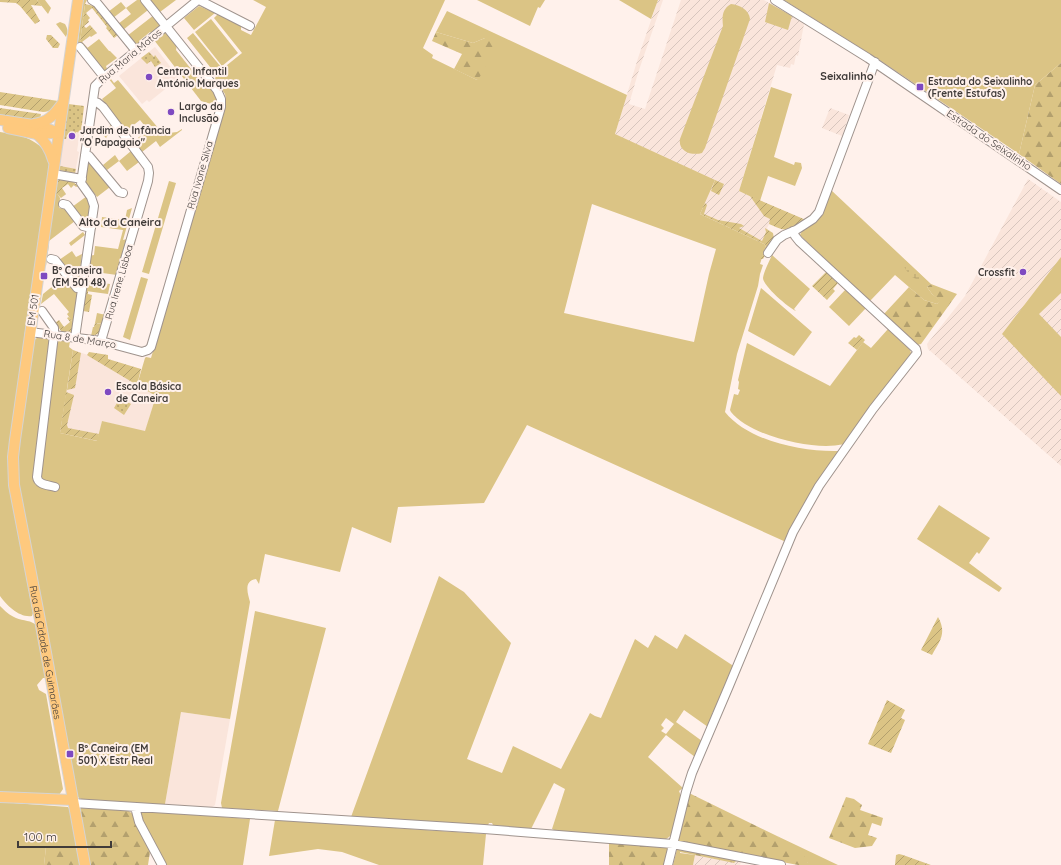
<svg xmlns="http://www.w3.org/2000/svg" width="1061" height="865" viewBox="0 0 1061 865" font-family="Quicksand,sans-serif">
<defs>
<pattern id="industrial-furrows" width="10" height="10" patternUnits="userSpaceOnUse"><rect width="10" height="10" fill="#fae5db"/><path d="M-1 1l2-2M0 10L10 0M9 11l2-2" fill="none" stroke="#d7c5bd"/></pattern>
<pattern id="forest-firs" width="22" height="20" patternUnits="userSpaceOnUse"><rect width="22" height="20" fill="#dbc485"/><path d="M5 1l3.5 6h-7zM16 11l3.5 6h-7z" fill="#b3a06e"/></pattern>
<pattern id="wetland-marsh" width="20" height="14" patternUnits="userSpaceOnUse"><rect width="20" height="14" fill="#dbc485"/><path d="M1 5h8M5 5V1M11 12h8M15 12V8" fill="none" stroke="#b3a06e"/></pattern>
<pattern id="park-dots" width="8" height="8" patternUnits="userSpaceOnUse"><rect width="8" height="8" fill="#dbc485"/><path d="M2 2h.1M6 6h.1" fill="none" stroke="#b3a06e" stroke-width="1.8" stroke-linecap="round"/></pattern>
<pattern id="garden-furrows" width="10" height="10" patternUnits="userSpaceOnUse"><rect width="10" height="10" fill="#dbc485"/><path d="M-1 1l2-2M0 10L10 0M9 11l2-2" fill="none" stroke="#b3a06e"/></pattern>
</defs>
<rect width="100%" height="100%" fill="#fff1eb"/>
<path fill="#fae5db" d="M155,47L179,78L149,102L147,100L142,104L119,76Z
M68,104L84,106L77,151L79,152L75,173L59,170Z
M73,350L100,359L141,369L137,385L156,396L145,432L102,421L98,441L60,433Z
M181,712L230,719L215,805L212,807L165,804Z"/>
<path fill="url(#industrial-furrows)" d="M658,0H663L638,73L629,104L645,109L681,0H764L804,24L798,56L796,55L794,65L791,64L790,68L777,65L739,191L778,209L767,228L770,233L766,245L700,214L615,134L638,58Z
M830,108L849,115L842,136L822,128Z
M1028,179L1061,202V466L928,349L927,344L965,296Z
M695,855L734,863L737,860L741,862L740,865H693Z"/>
<path fill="#dbc485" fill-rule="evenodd" d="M37,0H45L51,8L48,14Z
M83,0H87L85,4L80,42H78Z
M137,0H140L148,10L123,30L118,24L131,14L126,8L113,18L108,12L121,2L126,8Z
M150,0H176L160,12Z
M253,0H445L423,48L433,55L432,58L477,80L485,38L473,43L436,32L447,11L627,95L615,134L715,180L700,214L766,245L760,264L763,265L760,274L758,286L737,354L725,412C748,441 802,452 838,451L839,452L786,542L527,425L484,503L398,507L391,543L352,527L340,572L265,554L259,584L256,579C243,581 248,594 250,602L230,719L181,712L165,804H126L87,801L79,798L74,792L16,470L32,342L38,337L48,338L50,344L33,479L36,485L56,492L59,486L40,478L56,345L59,340L70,341L69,347L73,350L60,433L97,441L102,421L145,431L156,396L137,385L145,358L146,357L151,358L226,100L225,94L215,80L216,74L242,53L214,18L218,14L241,26V30L251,35L266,7ZM592,204L716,249L709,274L694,342L564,313Z
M477,0H545L540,8L538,7L530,26Z
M619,0H658L651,19Z
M784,0H1061V63L1035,85L1019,154L878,59Z
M769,3L792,16L788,30L765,22Z
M731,4C740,5 749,10 750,19L705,148L702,153C691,156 678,151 680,139L723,26C722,17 722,9 731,4Z
M199,6L215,13L194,30L184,18Z
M154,15L161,26L152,34L150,32L139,41L140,44L137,46L127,36Z
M211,19L238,53L222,66L195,32Z
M60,22L65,24C68,29 68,32 66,37L56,24Z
M165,32H167L177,44L176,50L206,88L212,89L218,97V106L201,101L154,40Z
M193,33L221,67L214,72L187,38Z
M99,39L109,51H110L117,58L106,66L107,69L104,72L86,49Z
M108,78L111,79L114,83L118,80L159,129L169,133L177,132L182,129V130L160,147L156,141L142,152L134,141L148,130L140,120L126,131L102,99L116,88Z
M771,87L792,94L774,157L794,165L795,162L801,163L802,168L795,186L768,176L760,201L739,191Z
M0,132C25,136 46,140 51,169L39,258L25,331L13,457L17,526L33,613L32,616C20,618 7,606 0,596Z
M131,151L139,162L127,171L119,161L107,170L103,165L115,155L119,161Z
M87,164H93L110,187L97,197L84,180Z
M169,181L176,183L149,274L142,272Z
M831,190L931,284L927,287L932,294L941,301L937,304L924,300L895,275L869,302L800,235L802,231L818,220Z
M54,192H56L60,198L59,208L67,209L75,221L49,241L48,244L49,245L46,266H44Z
M87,196L90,204L88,221L82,220L72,207Z
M132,208L123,240L127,239L117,275L88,271L89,256L94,255L95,246L118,249L123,230L101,227L102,217L125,220L127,210Z
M83,232L85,235L71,246L69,243Z
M72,251L76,257L82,254L79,280H74L59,260Z
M772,255L810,289L794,309L796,311C789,308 763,286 763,278C764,271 769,262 772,255Z
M1061,257V293L1039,314L1061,337V396L1002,334Z
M65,276L78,294L73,323L67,314L69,312L54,294L41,304L43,294Z
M141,277L148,279L130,340L123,337Z
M87,281L110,284L108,294L86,291Z
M761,288L812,332L794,356L748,331Z
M846,289L866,308L849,326L829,307Z
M97,313L106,315L103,324L95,323Z
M888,329L910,350L911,353L910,358L845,444C838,445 832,446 826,446C798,446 749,434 731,412L730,410L734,394L738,395L740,390L738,389L739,382L738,380L747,343L830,386L863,342L871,348Z
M939,505L990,538L979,554L977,552L969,563L1002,588L999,592L917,539Z
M439,576L464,592L511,643L467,759L502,773L513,746L561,769L590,713L595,716L601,718L635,639L648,648L655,635L677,649L685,634L735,667L717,708L712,713L713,716L708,727L684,710L676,722L702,741L695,757L666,735L648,757L683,788L679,791L681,796L671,835L669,837L666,839L556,831L552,829L565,789L554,783L531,829L493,825L492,823H489L488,825L351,817ZM666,718L674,724L666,734L661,731L664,728L661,725Z
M0,606C5,611 9,615 16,618C23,621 32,620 37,626L46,678H43L37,685L39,690L46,694L63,789L59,795L0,793Z
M255,611L326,628L278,811L222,808L221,803Z
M0,802L68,807L70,810L77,848L46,847L44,865H0Z
M142,811L250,819L243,865H164L147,833L140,813Z
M275,820L486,834L483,865H379L342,852L318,849L269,856Z
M777,836L838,865H808V863Z
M677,849L680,850V853L695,855L693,865H673Z"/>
<path fill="url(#forest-firs)" d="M436,32L473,43L485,38L495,43L482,74L477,80L454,69L462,54L432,41Z
M1061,63V184L1019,154L1035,85Z
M931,284L957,294L921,344L917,345L883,315L909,287L924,300L937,304L940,301L932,294L927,287Z
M689,793L777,836L804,855L808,863V865H798L685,844L679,841L677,835Z
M846,797L854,799L862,805L860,810L883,818L881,826L872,823L868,835L877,838L872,846L855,848L829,838Z
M78,808L127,810L133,814L150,852L148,865H88Z
M609,843L667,848L668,849L664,865H609Z
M46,847L79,848L82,865H44Z
M680,850L737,860L734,863L680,852Z"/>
<path fill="url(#wetland-marsh)" d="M906,261L926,280L922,282L910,276L903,265Z"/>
<path fill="url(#park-dots)" d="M149,52L154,57L155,55L161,63L155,67L151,61L147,64L141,58Z
M68,104L84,106L81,133L76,132L75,136L67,135L66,139H64Z
M60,166L76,169L75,173L59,170Z
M124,400L131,404L124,415L114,408L118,401L121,403Z"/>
<path fill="url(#garden-furrows)" d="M0,0H37L42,6L31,5L40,21L35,24L20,6L16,3L0,2Z
M85,4L94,6L118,35L114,38L106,28L107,27L92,8L86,13L90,18L88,20L89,22L84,26L86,28L90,25L97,33L91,37L90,36L82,42L88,48L86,49L80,42Z
M47,35H51L60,44L58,48H53L46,39Z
M0,92L58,101C55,107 50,112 43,112L0,105Z
M0,108L41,114L40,119L37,121L0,118Z
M111,125L119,135L114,131L106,137L110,143L101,132Z
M59,179L72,181L78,186L76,187L74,185L71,188L68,184L62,188L66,194L61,198L55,192L58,180Z
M715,180L724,184L719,195L711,191Z
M750,196L806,220C787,231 789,233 769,224L770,219L764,216Z
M705,203L707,205L704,214L718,220L741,224L744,226L739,228L762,241L766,232L765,228L773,233L774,239L763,259H761L766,245L700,214Z
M827,271L836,282H839L846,289L845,290L838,283L833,289L835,291L827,300L812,286Z
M86,291H88V294L92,295L89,312L83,311Z
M69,317L73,323L72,331L70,333L62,332L55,323L59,320L64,327L70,322L67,318Z
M95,323L101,324C99,333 100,334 91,336L93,327H94Z
M859,335L865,340L857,350L848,343L854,337L856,338Z
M73,350L81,353L75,388L67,390Z
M89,352L108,355V359L141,369L137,385L90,357L87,355Z
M66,392L74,395L67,425L68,428L99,434L98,441L60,433Z
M938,617C947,633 940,641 932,655L921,650Z
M887,700L905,710L901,718L905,720L891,753L868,744Z
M899,854L903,855L931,865H895L896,855Z"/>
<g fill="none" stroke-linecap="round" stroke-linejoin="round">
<g stroke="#9f938d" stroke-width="10">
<path id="minor" d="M92,0L97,3L136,51
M199,0L250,26
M775,0L868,58L1061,190
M80,47L104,77
M93,101L98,103L103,107L148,167L149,173L148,181L101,341
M85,155L89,156L119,192L123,193
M53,174L82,179
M63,204L67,205L83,226L91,228
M768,253L777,240L784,235L796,230L813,219L819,212L875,62
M51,259L55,260L77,288H82
M42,311L54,328V335L37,477C38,485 48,485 55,487
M30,332L101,341L142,352L148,350L151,347L221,107V99L217,90L145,0
M75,338L94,206L91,197L81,183L95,86L104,77L198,0
M73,803L484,829L673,844L781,865
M135,807L139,822L162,865
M668,865L686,792L692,773L729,686L793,532L819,486L873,409L917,353L916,349L799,241L795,236L793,231"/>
</g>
<g stroke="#d5d4d3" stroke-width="12">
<g id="major">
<path id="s1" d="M78,0L15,440L13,457L14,485L40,620L85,865"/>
<path d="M0,120L40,126L59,133"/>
<path d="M34,124C48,122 54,115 62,104"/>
<path d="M8,128L37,134L57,133"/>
<path d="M37,134C46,142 50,149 53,160"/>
<path d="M0,797L72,800"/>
</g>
</g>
<use href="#minor" stroke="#fff" stroke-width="8"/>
<use href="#major" stroke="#fec97e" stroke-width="10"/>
</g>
<g fill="#7e4ac1" stroke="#fff1eb" stroke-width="1.5">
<circle cx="149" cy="77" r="4"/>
<rect x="916" y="83" width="8" height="8" rx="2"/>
<circle cx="171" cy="112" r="4"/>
<circle cx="72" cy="136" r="4"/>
<circle cx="1023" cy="272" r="4"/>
<rect x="40" y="272" width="8" height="8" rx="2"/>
<circle cx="108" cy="392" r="4"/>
<rect x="66" y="750" width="8" height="8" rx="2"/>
</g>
<g text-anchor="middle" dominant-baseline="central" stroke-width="4" stroke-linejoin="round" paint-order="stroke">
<g font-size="10" fill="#403b39" stroke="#fff1eb">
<text transform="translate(130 56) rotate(-40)">Rua Maria Matos</text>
<text transform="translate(989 140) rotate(34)">Estrada do Seixalinho</text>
<text transform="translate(200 175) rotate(-74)">Rua Ivone Silva</text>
<text transform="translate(119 282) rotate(-74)">Rua Irene Lisboa</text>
<text transform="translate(33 310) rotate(-82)">EM 501</text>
<text transform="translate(80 339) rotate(9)">Rua 8 de Março</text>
<text stroke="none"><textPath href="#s1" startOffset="660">Rua da Cidade de Guimarães</textPath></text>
</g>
<g font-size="10" font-weight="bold" fill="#403b39" stroke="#fff1eb" text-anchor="start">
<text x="157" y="71">Centro Infantil<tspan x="157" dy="12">António Marques</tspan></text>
<text x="928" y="81">Estrada do Seixalinho<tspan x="928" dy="12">(Frente Estufas)</tspan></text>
<text x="179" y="106">Largo da<tspan x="179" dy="12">Inclusão</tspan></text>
<text x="80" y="130">Jardim de Infância<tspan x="80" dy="12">"O Papagaio"</tspan></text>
<text x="52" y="270">Bº Caneira<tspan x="52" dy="12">(EM 501 48)</tspan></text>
<text x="1015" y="272" text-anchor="end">Crossfit</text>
<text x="116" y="386">Escola Básica<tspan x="116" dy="12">de Caneira</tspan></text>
<text x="78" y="748">Bº Caneira (EM<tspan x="78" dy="12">501) X Estr Real</tspan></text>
</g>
<g font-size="11" font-weight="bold" fill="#403b39" stroke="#fff1eb">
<text x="847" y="76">Seixalinho</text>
<text x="120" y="222">Alto da Caneira</text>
</g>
</g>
<path d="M18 841v6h93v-6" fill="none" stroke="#403b39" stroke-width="2"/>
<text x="24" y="841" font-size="12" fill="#403b39" stroke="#fff1eb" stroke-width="3" paint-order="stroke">100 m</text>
</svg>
